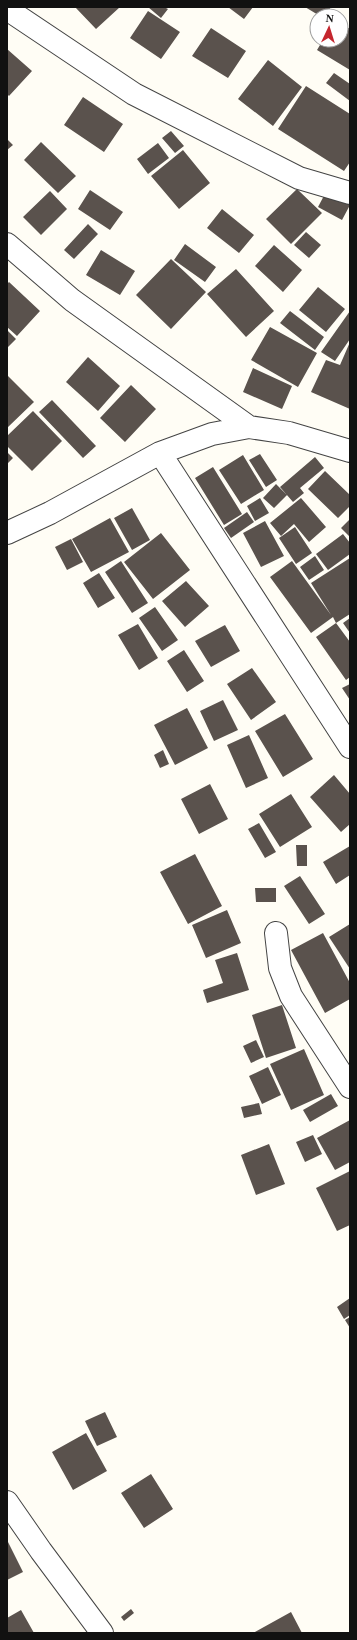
<svg xmlns="http://www.w3.org/2000/svg" width="357" height="1640" viewBox="0 0 357 1640" font-family="'Times New Roman',serif">
<rect width="100%" height="100%" fill="#fffdf5"/>
<path fill="#5a524d" d="M75,7H120L96,29Z
M148,7H164L168,9L161,18Z
M228,7H253L244,19Z
M305,7H331L325,16H320Z
M148,11L180,32L161,59L130,38Z
M315,18L317,19V32L310,30Z
M341,23L350,29V70L317,50L323,40H341Z
M211,28L246,51L228,78L192,56Z
M7,49L32,71L9,96L7,94Z
M268,60L302,87L273,126L238,99Z
M334,73L350,84V101L326,83Z
M306,86L350,114V162L344,171L278,129Z
M83,97L123,124L104,152L64,125Z
M171,131L184,146L175,153L162,138Z
M7,139L13,145L7,150Z
M41,142L76,176L58,193L24,160Z
M158,143L169,158L148,174L137,159Z
M183,150L210,183L179,209L151,176Z
M297,189L322,213L291,244L266,219Z
M90,190L123,212L110,230L78,209Z
M327,190L350,202V205L342,220L318,207Z
M50,191L67,209L41,235L23,217Z
M222,209L254,235L239,253L207,228Z
M88,224L98,234L74,259L64,250Z
M306,232L321,245L309,258L294,245Z
M185,244L216,267L205,282L174,260Z
M274,245L302,270L283,292L255,266Z
M101,250L135,271L120,295L86,275Z
M171,259L206,292L171,329L136,295Z
M236,269L274,311L246,337L207,294Z
M9,282L40,311L17,336L7,327V284Z
M318,287L345,309L326,332L299,310Z
M290,311L324,337L315,350L280,323Z
M350,311V339L335,361L321,352Z
M270,327L317,353L298,387L251,360Z
M7,330L16,339L7,348Z
M350,342V409L311,392L326,360L340,365Z
M88,357L120,386L98,411L66,382Z
M253,368L292,386L282,409L243,392Z
M7,375L34,402L7,428Z
M131,385L156,409L125,442L100,418Z
M52,400L96,446L83,458L39,412Z
M33,411L62,441L32,471L7,446V436Z
M7,452L13,458L7,464Z
M260,454L277,480L266,487L249,460Z
M243,455L264,490L241,504L219,470Z
M315,457L324,468L300,488L304,493L293,502L280,487Z
M213,467L242,514L224,525L195,478Z
M325,471L350,495V506L338,518L308,489Z
M276,484L287,495L274,508L263,498Z
M260,498L269,513L255,521L247,506Z
M301,498L326,527L309,542L294,524L281,536L270,523Z
M132,508L150,540L132,550L114,518Z
M247,512L254,522L231,538L224,528Z
M110,518L129,552L91,572L72,539Z
M350,519V537L341,528Z
M265,521L284,556L261,567L243,533Z
M295,527L312,553L296,564L279,538Z
M161,533L190,570L153,599L124,562Z
M343,534L350,543V554L328,570L316,554Z
M71,539L83,562L67,570L55,547Z
M315,556L324,570L309,580L300,567Z
M350,558V614L336,623L333,617L311,633L270,577L292,561L331,615L311,583Z
M121,561L148,603L132,613L105,572Z
M99,573L115,598L98,608L83,583Z
M186,581L209,606L185,627L162,601Z
M155,607L178,640L162,651L139,618Z
M350,618V633L343,623Z
M336,623L350,642V677L346,680L316,637Z
M138,624L158,658L139,670L118,635Z
M225,625L240,651L211,667L195,641Z
M184,650L204,681L187,692L167,661Z
M252,668L276,702L251,720L227,684Z
M350,684V700L342,688Z
M223,700L238,730L214,741L200,711Z
M187,708L208,748L175,765L154,725Z
M285,714L313,759L283,777L255,731Z
M249,735L268,778L246,788L227,745Z
M163,750L169,764L160,768L154,755Z
M334,775L350,794V824L341,832L310,797Z
M210,784L228,819L199,834L181,799Z
M291,794L312,827L280,847L259,814Z
M259,823L276,852L265,858L248,829Z
M296,845H307V866H297Z
M350,846V875L336,884L323,862Z
M195,854L222,906L188,924L160,872Z
M300,876L325,914L309,924L284,886Z
M255,888H276V902H256Z
M227,910L241,943L206,958L192,925Z
M350,924V969L329,937Z
M323,933L350,983V999L325,1013L291,950Z
M237,953L249,990L207,1003L203,990L223,983L215,960Z
M282,1005L296,1048L266,1058L252,1015Z
M256,1040L264,1057L251,1063L243,1046Z
M304,1049L324,1095L291,1110L270,1064Z
M268,1067L281,1095L262,1104L249,1076Z
M331,1094L338,1106L310,1122L303,1110Z
M259,1103L262,1114L244,1118L241,1107Z
M350,1120V1162L335,1170L317,1138Z
M313,1135L322,1154L305,1162L296,1142Z
M269,1144L285,1184L256,1195L241,1155Z
M350,1171V1225L337,1231L316,1188Z
M350,1298V1315L344,1319L337,1307Z
M350,1317V1328L345,1320Z
M105,1412L117,1437L97,1446L85,1421Z
M86,1433L107,1471L73,1490L52,1452Z
M151,1474L173,1509L144,1528L121,1493Z
M7,1540L23,1572L7,1580Z
M131,1609L134,1613L124,1621L121,1617Z
M21,1610L34,1633H7V1618Z
M291,1612L302,1633H253Z"/>
<g fill="none" stroke-linecap="round" stroke-linejoin="round">
<g stroke="#444" stroke-width="24">
<path id="minor" d="M7,9L134,94L299,178L350,193
M7,244L72,300L249,427
M160,453L350,747
M7,533L50,513L160,453L212,434L249,427L289,433L350,451
M276,933L280,968L291,996L350,1087
M7,1502L41,1551L102,1633"/>
</g>
<use href="#minor" stroke="#fff" stroke-width="22"/>
</g>
<rect width="357" height="1640" fill="none" stroke="#111111" stroke-width="16"/>
<g transform="translate(329 28) rotate(4)"><circle r="19" fill="#ffffff" stroke="#a0a0a0"/>
<path d="M0-3L7 15L0 10L-7 15Z" fill="#c4262e"/>
<text y="-6" font-size="11" font-weight="bold" text-anchor="middle" fill="#111111">N</text>
</g>
</svg>
